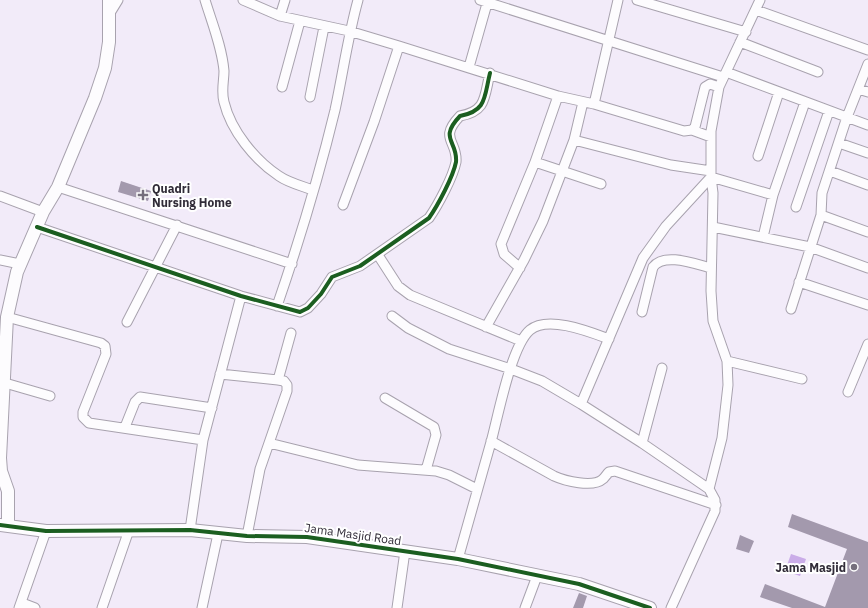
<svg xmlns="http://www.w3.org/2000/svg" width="868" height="608" viewBox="0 0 868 608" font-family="'IBM Plex Sans',sans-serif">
<rect width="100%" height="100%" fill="#f2ebf9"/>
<path fill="#caace8" d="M791,554L806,559L800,576L785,571Z"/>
<path fill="#a399ad" d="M121,181L151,191L148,201L118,192Z
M792,514L868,542V608H792L760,597L765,584L825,607L847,549L788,527Z
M740,535L754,541L749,553L736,549Z
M579,593L587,596L583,608H573Z"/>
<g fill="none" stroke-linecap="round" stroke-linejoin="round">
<g stroke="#a8a2ae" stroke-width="11">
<path id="street" d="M205,0C212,23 222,47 224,71C224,81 221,91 224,102C231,131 255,160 279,176C289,183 302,186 313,190
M243,0L280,16L349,31L399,46L558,96L594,104L684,131L692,130L695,127L705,87L710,84L719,87
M480,0L723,77
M637,0L746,32
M756,10L868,50
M110,13L118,0
M280,16L285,0
M740,42L818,72
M469,67L488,0
M726,72L868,125
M282,87L300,21
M858,89L868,92
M310,97L324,27
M594,104L618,0
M692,130L711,137
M574,140L671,165L711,171
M839,143L868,153
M758,156L779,92
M535,162L601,184
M830,171L868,185
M58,187L292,264
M0,196L43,212
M343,205L374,122L399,46
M796,207L829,111
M821,215L822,193L847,117L868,64
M37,227L241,296L300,312L308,308L321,294L332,277L360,266L429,218C438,205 453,177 456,162C458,141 438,139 460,116C487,111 484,97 490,73
M713,227L810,247L868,268
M763,237L773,195L805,102
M378,255L398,286L410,295L521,341
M0,260L20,264
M520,268L504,254L501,244L535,162L558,96
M799,282L868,305
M277,306C299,242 319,176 335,110C343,73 348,36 358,0
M791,309L821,215L868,232
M642,312L653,267C664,252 695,264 711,268
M392,316L408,328L449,349L511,369L542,381L581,404L642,443L709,489L715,500V511L671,608
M7,317L101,343L105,346L106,354L83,412V417L89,423L203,440
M127,322L177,225
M486,327L524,260L543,221L574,140L583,102
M727,361L802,379
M220,374L278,380L291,333
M5,383L50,396
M848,392L868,344
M385,398L434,427L436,435L426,470
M581,404L643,258L666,226L711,177L773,195
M125,427L135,402L140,397L212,408
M491,441L554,476C565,481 593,488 603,479C605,477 607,474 609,472L615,471L716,505
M269,443L358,465L436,471L449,475L477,489
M642,443L662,368
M709,489L722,438L728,385L727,361L713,321L711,291L713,193L711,177V131L719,87L760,0
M190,530L203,440L241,296
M247,536L260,469L287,391V385L284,381L278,380
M458,559C469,520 480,481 491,442C498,417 511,346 530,330C548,315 590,332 609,339
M22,603L35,608
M19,608L46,531
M102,608L129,530
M202,608L218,534
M397,608L405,551
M525,608L537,576"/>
</g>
<g stroke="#a8a2ae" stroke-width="14">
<path id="secondary" d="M0,525L46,531L190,530L247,536L307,537L458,559L579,584L650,608
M8,525V491L1,471L0,458L7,317L17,272L43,212L58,187L95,98L105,68L109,42V0"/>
</g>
<use href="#street" stroke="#fdfcfe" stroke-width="9"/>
<use href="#secondary" stroke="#fdfcfe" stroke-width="12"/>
<g stroke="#fff" stroke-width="6">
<path id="cycleway" d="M37,227L241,296L300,312L308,308L321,294L332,277L360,266L429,218C438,205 453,177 456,162C458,141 438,139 460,116C487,111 484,97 490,73
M0,525L46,531L190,530L247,536L307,537L458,559L579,584L650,608"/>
</g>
<use href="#cycleway" stroke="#1b5e20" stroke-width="4"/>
</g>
<g fill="#756f7c" stroke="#fff" stroke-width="1.5">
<path d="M141 189h4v4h4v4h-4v4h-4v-4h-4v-4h4z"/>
<circle cx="854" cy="567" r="4"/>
</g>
<g text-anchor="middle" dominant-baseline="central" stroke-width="4" stroke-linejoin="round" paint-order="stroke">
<g font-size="12" font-weight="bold" fill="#312c38" stroke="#fff" text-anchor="start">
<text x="152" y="188">Quadri<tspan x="152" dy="14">Nursing Home</tspan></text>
<text x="846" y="567" text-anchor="end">Jama Masjid</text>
</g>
<g font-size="12" fill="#312c38" stroke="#fff">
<text transform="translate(353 534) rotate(8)">Jama Masjid Road</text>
</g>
</g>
</svg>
